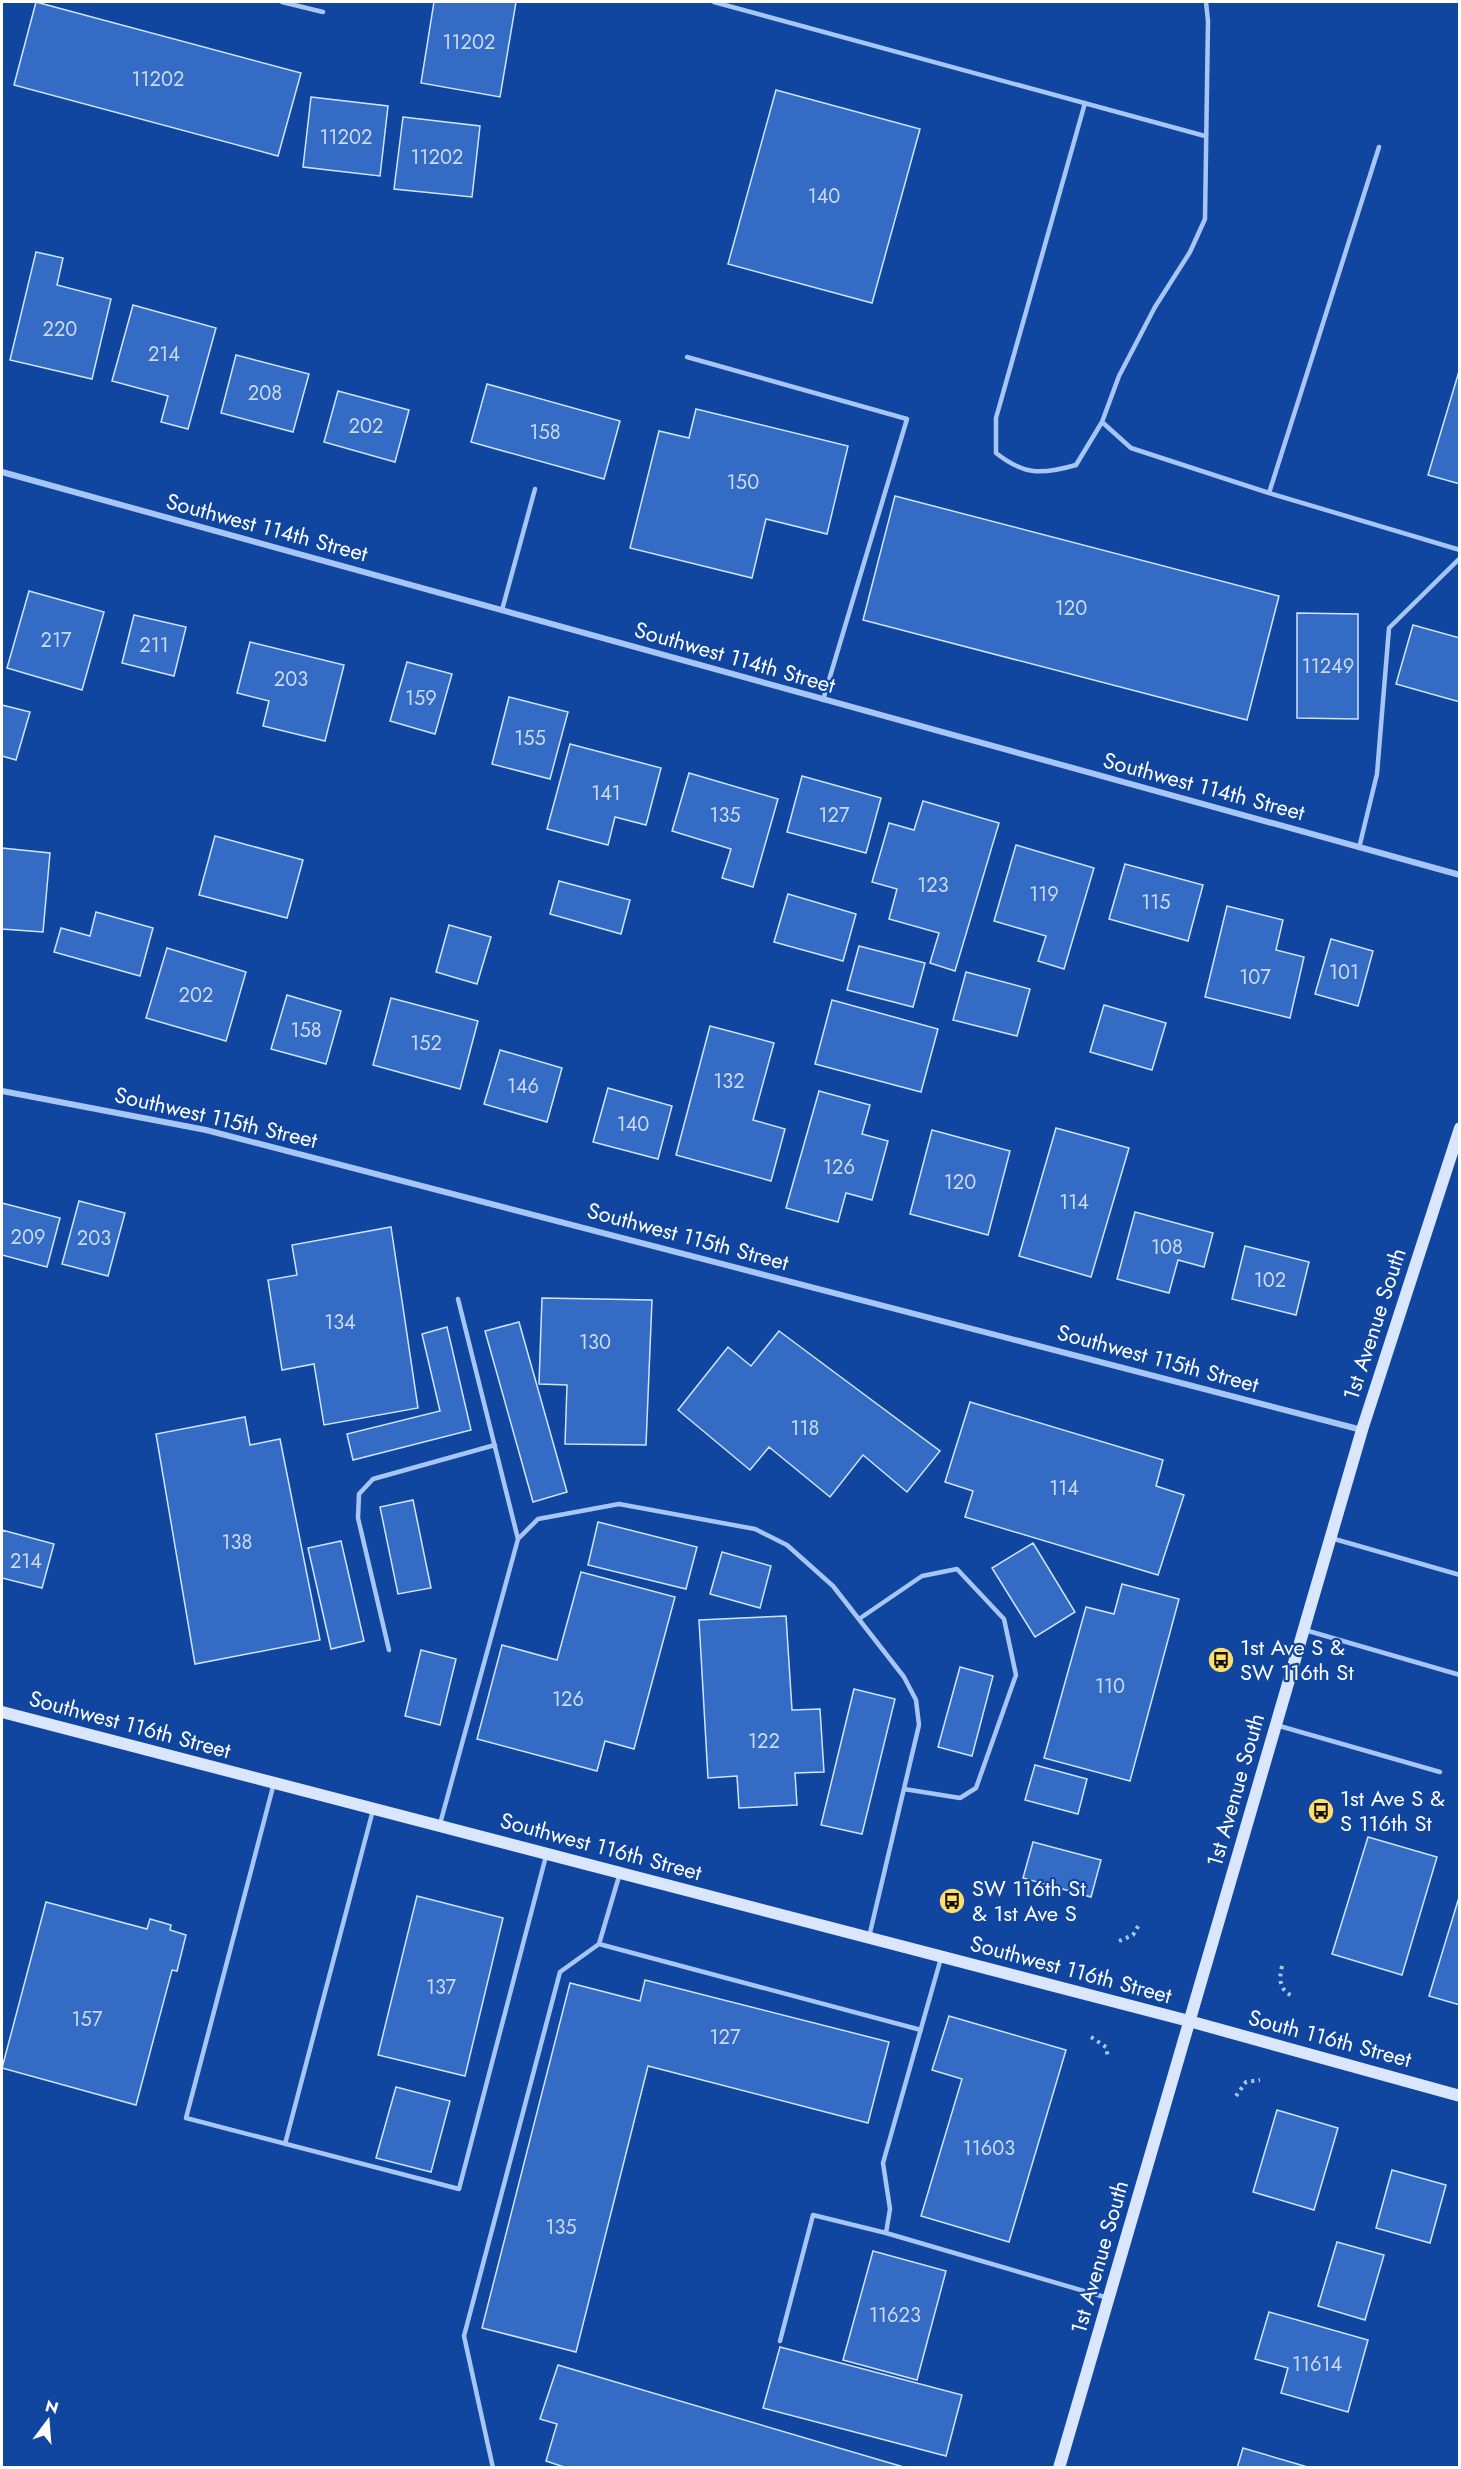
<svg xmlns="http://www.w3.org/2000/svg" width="1461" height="2469" viewBox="0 0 1461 2469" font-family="Jost,sans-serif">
<rect width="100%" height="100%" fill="#1046a0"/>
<path fill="#346cc5" stroke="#d1e3fe" stroke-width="1.5" d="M36,2L301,73L278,156L14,85Z
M434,2H516L500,97L421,83Z
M776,90L920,129L872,303L728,264Z
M311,97L388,106L380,176L303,167Z
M403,117L480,126L472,197L394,189Z
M36,252L63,258L57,285L111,299L92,379L10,360Z
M133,305L216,328L188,429L161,422L168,396L112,381Z
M236,355L309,374L293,432L221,413Z
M1460,368V484L1428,475Z
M487,384L620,421L604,479L471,442Z
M338,391L409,410L395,462L324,442Z
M696,409L848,446L827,534L766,519L752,578L630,548L659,431L689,438Z
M895,496L1279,596L1247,720L863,620Z
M29,591L104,612L82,690L7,668Z
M1297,613L1358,614V719L1297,718Z
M134,615L186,627L174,676L122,663Z
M1413,625L1460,638V702L1396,684Z
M250,642L344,665L325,741L263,726L269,701L237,693Z
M407,662L452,674L435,734L390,721Z
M509,697L568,712L550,779L492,764Z
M2,705L30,712L16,760L2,756Z
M570,744L661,768L646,825L615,817L608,845L547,829Z
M689,773L778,799L753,887L722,878L731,849L672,831Z
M802,776L881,798L866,853L787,832Z
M923,801L999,823L955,971L930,963L939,933L889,919L897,889L872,882L889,823L914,830Z
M215,836L303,860L287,918L199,895Z
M1016,845L1094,868L1064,969L1038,961L1046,936L994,921Z
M2,848L50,853L43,932L2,929Z
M1125,864L1203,885L1188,941L1109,919Z
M559,881L630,900L621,934L550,914Z
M788,894L856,914L843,961L774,942Z
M1227,906L1283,920L1276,950L1304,957L1290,1018L1205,997Z
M96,912L153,928L140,976L54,952L61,928L90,936Z
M449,925L491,937L477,984L436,972Z
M1331,939L1373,951L1358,1006L1315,994Z
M859,946L925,963L913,1007L847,990Z
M167,948L246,972L226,1041L146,1018Z
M966,972L1030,989L1017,1036L953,1020Z
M287,995L341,1011L326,1064L271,1049Z
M391,998L478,1021L460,1089L373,1065Z
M832,1000L938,1029L921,1092L815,1064Z
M1104,1005L1166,1023L1152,1070L1090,1052Z
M710,1026L774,1043L753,1120L785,1129L771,1181L676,1155Z
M500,1050L562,1068L547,1122L484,1104Z
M608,1088L672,1106L658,1159L593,1142Z
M819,1091L870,1105L862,1134L888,1141L872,1200L846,1193L838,1222L786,1208Z
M1056,1128L1129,1148L1091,1277L1019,1256Z
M932,1130L1010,1151L988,1235L910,1214Z
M79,1201L125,1213L108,1276L62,1264Z
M2,1203L60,1218L47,1267L2,1255Z
M1135,1212L1213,1233L1204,1267L1178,1260L1169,1293L1117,1279Z
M391,1227L418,1408L324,1425L314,1364L282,1370L268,1280L297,1275L292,1245Z
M1245,1246L1309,1262L1296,1315L1232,1299Z
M542,1298L652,1300L646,1445L565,1444L567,1385L539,1384Z
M519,1322L567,1492L533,1502L485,1331Z
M447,1327L471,1430L353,1460L347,1434L440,1411L422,1334Z
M779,1331L940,1451L907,1492L863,1455L830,1497L769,1447L750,1470L678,1410L728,1347L751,1366Z
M970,1402L1163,1460L1156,1486L1184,1495L1158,1575L965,1517L973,1491L945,1482Z
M245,1417L250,1445L280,1439L320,1640L195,1664L156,1434Z
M413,1500L431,1588L398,1594L380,1507Z
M598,1522L697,1547L686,1589L588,1565Z
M2,1530L54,1544L42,1588L2,1578Z
M341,1541L364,1641L331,1649L308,1548Z
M1033,1543L1075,1612L1035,1637L992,1568Z
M722,1552L771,1566L760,1608L710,1594Z
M581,1572L675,1597L634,1749L605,1741L597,1771L477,1739L502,1645L557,1660Z
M1122,1584L1179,1599L1130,1781L1044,1758L1086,1607L1114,1614Z
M786,1616L792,1710L820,1709L824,1772L795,1773L797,1805L739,1808L737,1776L708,1778L699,1620Z
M421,1650L456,1659L440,1725L405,1716Z
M960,1667L993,1676L972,1756L938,1747Z
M854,1689L895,1699L862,1834L821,1825Z
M1035,1765L1087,1779L1078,1814L1025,1800Z
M1368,1837L1437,1857L1402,1975L1332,1954Z
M1033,1842L1101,1860L1091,1897L1023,1878Z
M1460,1894V2005L1429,1996Z
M417,1896L503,1918L465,2076L378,2055Z
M46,1902L147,1929L150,1919L171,1925L170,1930L186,1935L177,1971L172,1970L136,2105L2,2068Z
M645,1980L889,2042L868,2123L648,2066L576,2352L482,2328L570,1983L640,2001Z
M949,2016L1066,2050L1009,2242L921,2216L962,2079L932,2070Z
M396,2087L450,2101L431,2172L376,2158Z
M1277,2110L1338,2128L1314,2210L1253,2192Z
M1392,2170L1446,2185L1430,2243L1376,2228Z
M1337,2242L1384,2255L1365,2320L1318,2306Z
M873,2251L946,2271L917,2380L843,2360Z
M1269,2312L1368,2340L1348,2412L1281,2393L1288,2368L1255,2359Z
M780,2347L962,2395L946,2456L763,2408Z
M558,2365L907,2468H567L546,2461L557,2424L540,2419Z
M1243,2448L1311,2468H1237Z"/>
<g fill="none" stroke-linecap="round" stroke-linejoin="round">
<path stroke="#a8c6f5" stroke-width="4" stroke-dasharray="3 4.5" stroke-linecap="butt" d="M1119,1941L1133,1935L1140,1923
M1282,1966C1279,1979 1279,1989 1292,1996
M1091,2037L1106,2047L1108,2057
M1236,2096L1246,2082L1260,2080"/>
<path stroke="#a8c6f5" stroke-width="4.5" d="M282,2L323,12
M714,2L1205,136
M1206,2L1208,21L1205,219L1190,252L1155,307L1119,376L1102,422L1131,448L1269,493L1460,550
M1085,103L996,418V453C1024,475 1041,475 1076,465L1102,422
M687,357L907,419L823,700
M1269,493L1379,147
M502,610L535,489
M1359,848L1377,774L1389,628L1460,558
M458,1299L518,1539
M1331,1538L1460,1575
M859,1619L922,1576L957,1569L1004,1619L1016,1675L976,1788L960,1798L904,1789
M1305,1630L1460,1675
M389,1650L358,1518L359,1494L373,1479L495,1445
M1276,1725L1440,1772
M274,1783L186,2118L459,2189L546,1856
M440,1824L518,1539L538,1519L619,1504L755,1529L787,1545L833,1586L904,1677L916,1700L919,1725L869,1937
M599,1944L921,2030
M941,1958L883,2163L890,2209L886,2233L1108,2298
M285,2144L373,1810
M780,2341L813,2215L886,2233
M493,2468L464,2336L560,1972L599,1944L620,1873"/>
<path stroke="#a8c6f5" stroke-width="6" d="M2,472L1460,875
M2,1091L206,1130L1362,1430"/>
<path stroke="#d9e6fe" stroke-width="12" d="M2,1712L1189,2021L1460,2096
M1059,2468L1362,1430L1460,1128"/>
</g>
<defs>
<g id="bus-disc" transform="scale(1.35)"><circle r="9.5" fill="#ffde6c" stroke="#1046a0"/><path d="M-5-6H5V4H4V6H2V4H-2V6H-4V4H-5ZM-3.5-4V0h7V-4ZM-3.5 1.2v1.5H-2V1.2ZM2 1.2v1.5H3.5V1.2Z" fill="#111"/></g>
</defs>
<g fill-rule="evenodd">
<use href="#bus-disc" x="1221" y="1660"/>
<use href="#bus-disc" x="1321" y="1811"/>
<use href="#bus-disc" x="952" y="1901"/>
</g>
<g text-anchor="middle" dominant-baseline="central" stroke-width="4.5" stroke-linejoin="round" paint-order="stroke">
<g font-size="20" fill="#ccdaf0">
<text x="469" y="42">11202</text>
<text x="158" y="79">11202</text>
<text x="346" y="137">11202</text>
<text x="437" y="157">11202</text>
<text x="824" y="196">140</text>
<text x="60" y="329">220</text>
<text x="164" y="354">214</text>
<text x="265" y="393">208</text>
<text x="366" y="426">202</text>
<text x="545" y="432">158</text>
<text x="743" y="482">150</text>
<text x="1071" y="608">120</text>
<text x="56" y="640">217</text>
<text x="154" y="645">211</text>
<text x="1328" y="666">11249</text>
<text x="291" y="679">203</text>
<text x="421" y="698">159</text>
<text x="530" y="738">155</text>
<text x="606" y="793">141</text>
<text x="725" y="815">135</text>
<text x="834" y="815">127</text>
<text x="933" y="885">123</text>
<text x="1044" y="894">119</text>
<text x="1156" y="902">115</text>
<text x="1344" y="972">101</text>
<text x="1255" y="977">107</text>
<text x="196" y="995">202</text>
<text x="306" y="1030">158</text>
<text x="426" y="1043">152</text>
<text x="729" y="1081">132</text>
<text x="523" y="1086">146</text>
<text x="633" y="1124">140</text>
<text x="839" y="1167">126</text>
<text x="960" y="1182">120</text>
<text x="1074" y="1202">114</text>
<text x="28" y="1237">209</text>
<text x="94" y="1238">203</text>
<text x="1167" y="1247">108</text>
<text x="1270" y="1280">102</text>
<text x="340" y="1322">134</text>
<text x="595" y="1342">130</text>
<text x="805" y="1428">118</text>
<text x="1064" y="1488">114</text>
<text x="237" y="1542">138</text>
<text x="26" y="1561">214</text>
<text x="1110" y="1686">110</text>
<text x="568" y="1699">126</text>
<text x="764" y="1741">122</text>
<text x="441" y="1987">137</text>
<text x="87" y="2019">157</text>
<text x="725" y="2037">127</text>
<text x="989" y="2148">11603</text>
<text x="561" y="2227">135</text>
<text x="895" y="2315">11623</text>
<text x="1317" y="2364">11614</text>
</g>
<g font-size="22" fill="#fff" stroke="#1046a0">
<text transform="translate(267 527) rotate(15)">Southwest 114th Street</text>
<text transform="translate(735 657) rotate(16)">Southwest 114th Street</text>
<text transform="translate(1204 786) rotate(15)">Southwest 114th Street</text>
<text transform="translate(216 1117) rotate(13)">Southwest 115th Street</text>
<text transform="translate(688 1236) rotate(15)">Southwest 115th Street</text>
<text transform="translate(1374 1324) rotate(-72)">1st Avenue South</text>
<text transform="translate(1158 1358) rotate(15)">Southwest 115th Street</text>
<text transform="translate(130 1724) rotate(15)">Southwest 116th Street</text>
<text transform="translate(1235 1790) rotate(-74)">1st Avenue South</text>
<text transform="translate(601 1846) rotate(15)">Southwest 116th Street</text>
<text transform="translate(1071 1969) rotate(15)">Southwest 116th Street</text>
<text transform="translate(1330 2038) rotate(15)">South 116th Street</text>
<text transform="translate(1099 2257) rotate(-74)">1st Avenue South</text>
</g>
<g font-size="22" fill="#fff" stroke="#1046a0" text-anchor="start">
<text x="1240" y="1647">1st Ave S &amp;<tspan x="1240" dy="25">SW 116th St</tspan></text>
<text x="1340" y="1798">1st Ave S &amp;<tspan x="1340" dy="25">S 116th St</tspan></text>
<text x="972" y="1888">SW 116th St<tspan x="972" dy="25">&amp; 1st Ave S</tspan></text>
</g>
</g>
<rect width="1461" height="2469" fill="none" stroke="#ffffff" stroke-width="6"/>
<g transform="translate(48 2421) rotate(16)" stroke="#1046a0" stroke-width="4.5" paint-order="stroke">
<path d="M0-4.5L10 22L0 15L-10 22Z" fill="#ffffff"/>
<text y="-9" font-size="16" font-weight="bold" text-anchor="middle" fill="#ffffff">N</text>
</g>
</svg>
